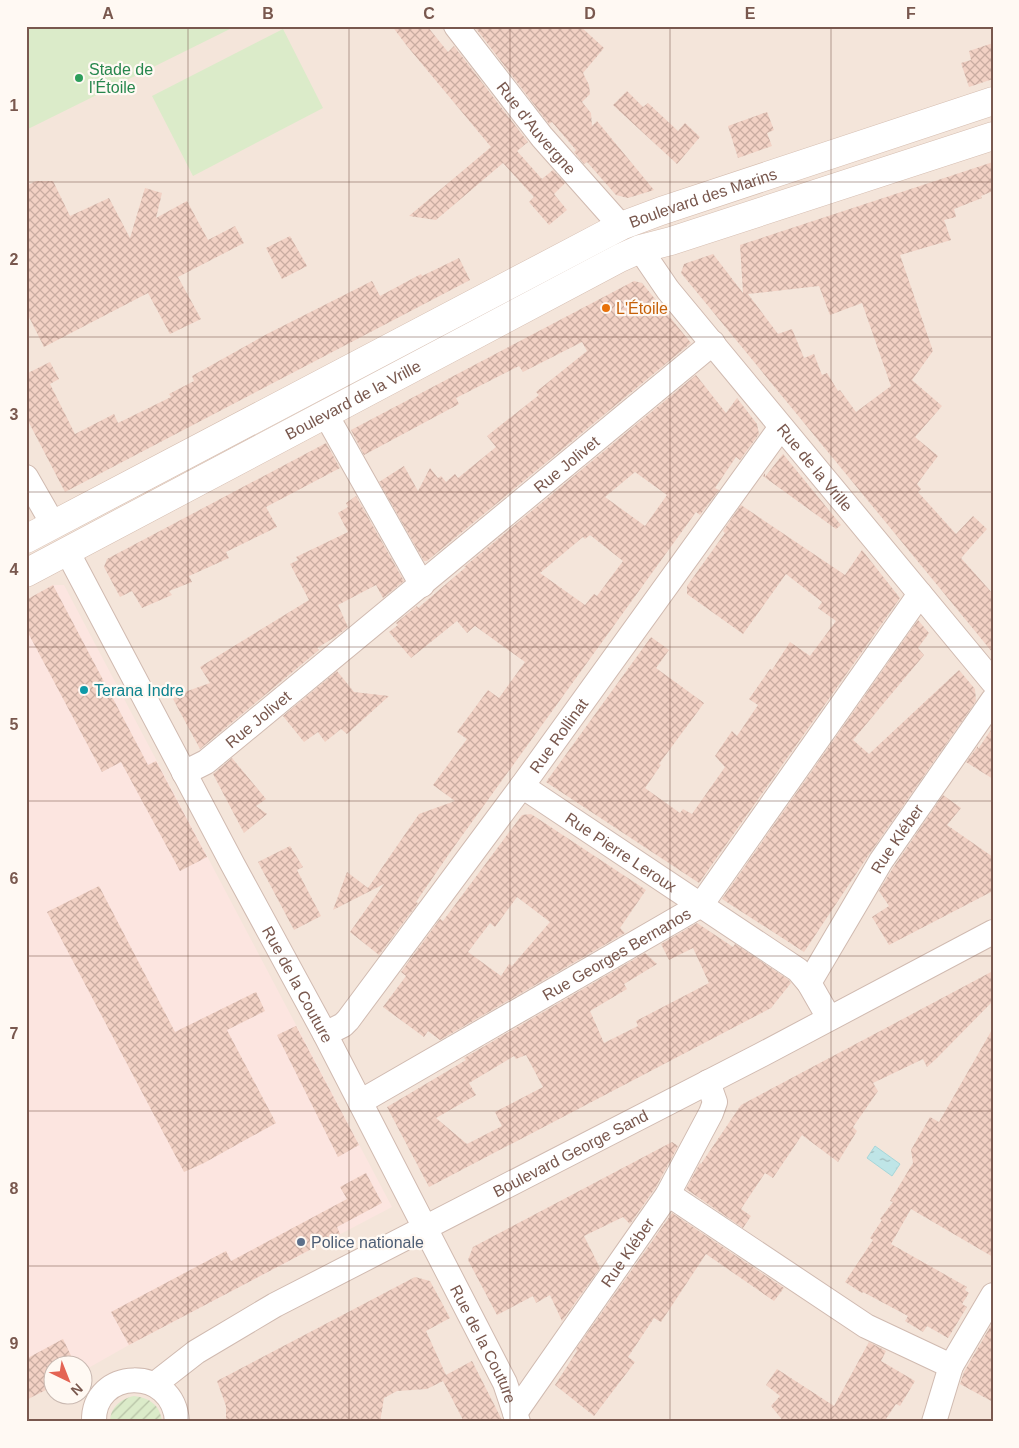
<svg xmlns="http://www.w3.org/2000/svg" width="1019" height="1448" viewBox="0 0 1019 1448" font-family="Helvetica,sans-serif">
<defs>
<pattern id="garden-furrows" width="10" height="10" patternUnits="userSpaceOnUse" patternTransform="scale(1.25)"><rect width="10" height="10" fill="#dbebc9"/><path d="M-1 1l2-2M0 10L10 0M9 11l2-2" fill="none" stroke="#b6c1a5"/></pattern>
<pattern id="water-ripples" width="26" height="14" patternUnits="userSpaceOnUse" patternTransform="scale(1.25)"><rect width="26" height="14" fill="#bfe5e7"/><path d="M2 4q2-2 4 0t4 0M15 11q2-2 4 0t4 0" fill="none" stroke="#a0bcbd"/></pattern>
<pattern id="building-cross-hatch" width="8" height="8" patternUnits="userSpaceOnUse" patternTransform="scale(1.25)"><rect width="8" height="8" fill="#f2d1c4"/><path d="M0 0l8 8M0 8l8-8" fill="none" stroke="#c9aca1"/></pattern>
</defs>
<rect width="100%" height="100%" fill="#fdf4ec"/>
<path fill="#f4e5da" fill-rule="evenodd" d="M26,26H993V1422H26ZM52,1366H82V1396H52Z"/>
<path fill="#fce5e0" d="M53,585H64L392,1207L129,1345L83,1371L82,1366H52V1387L26,1400V600Z"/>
<path fill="#dbebc9" d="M26,26H236L26,130Z
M283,29L323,108L193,176L152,96Z"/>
<path fill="url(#garden-furrows)" d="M134,1396C150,1398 160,1405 162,1422H110C110,1407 121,1399 134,1396Z"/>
<path fill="url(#water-ripples)" stroke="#a6d6d9" d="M875,1146L900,1164L892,1176L867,1158Z"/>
<path fill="url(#building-cross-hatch)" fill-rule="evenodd" d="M392,26H427L448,52L454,46L528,142L517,151L542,179L553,170L565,183L554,194L567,210L549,225L529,202L534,197L503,163L436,220L409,216L491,147L407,46Z
M474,26H580L604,48L583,73L589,85L590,94L582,102L591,113L592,126L597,121L654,190L628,198L616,195L587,162L584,164L574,152L576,150L552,122L549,124Z
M993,43V79L969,87L961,63L971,60L969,51Z
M627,91L643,107L648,103L678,131L685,123L700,137L677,164L613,105Z
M767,112L774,130L767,133L772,146L738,158L728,126Z
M993,162V191L981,196L982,198L954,209L956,217L944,220L951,240L900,255L933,351L912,380L942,406L915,437L938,456L917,484L921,489L918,492L956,534L973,516L987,529L961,558L993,594V653L681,273L684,264L713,254L743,293L740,245ZM819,286L830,315L862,303L891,386L856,412L840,390L838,391L827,373L822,375L814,354L804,358L792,329L778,334L748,294Z
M36,181H53L70,216L109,198L130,238L145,188L162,193L156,218L187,201L208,240L235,226L244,243L178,277L201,319L170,334L148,293L44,347L26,311V186Z
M290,236L307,266L282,279L266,248Z
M459,258L470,280L65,492L26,417V374L50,362L59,379L50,384L75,434L114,414L118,423L171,397L169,394L194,381L192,376L267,334L372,281L380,296L421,274L422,276Z
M634,281L642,283L691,343L427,561H424L379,482L404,466L418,491L430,468L438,478L441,476L446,482L455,474L458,478L496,447L487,436L539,395L536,392L587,351L582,342L523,372L519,366L456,398L459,404L364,455L351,430Z
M696,375L726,413L737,398L757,424L759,434L740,460L736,457L715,488L719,490L700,515L696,512L451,851L416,902L418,903L379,955L350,932L384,884L333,910L347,872L368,888L419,814L455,801L433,785L467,739L457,732L488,690L499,698L525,662L475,626L467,633L457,621L411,658L389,632L398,625L396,623L417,606L418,608L466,567H464ZM635,472L667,495L645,526L605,497ZM590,535L623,561L597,596L594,594L585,605L540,573L583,537L585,539Z
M326,443L340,468L266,507L277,527L226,552L229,558L189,576L192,582L169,591L172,595L142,608L132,591L120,597L104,567L107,559Z
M783,454L841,525L836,529L763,476L765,473V477Z
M356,496L404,581L383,598L376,585L338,605L348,627L335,637L317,648L319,650L200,749L173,699L182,693L210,683L200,667L309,600L290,564L298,560L296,557L348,532L338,513L348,507L346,503Z
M741,505L845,575L862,550L900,598L699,883L546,782L651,637L669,650L656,668L704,703L659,764L661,765L645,788L680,813L683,809L692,814L725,767L715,756L732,731L737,736L758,705L749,699L770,669L772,670L790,642L810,656L836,621L818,608L822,602L786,574L743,634L687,594V586L725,533L723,531Z
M53,585L148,765L156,761L207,857L180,871L121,762L102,772L26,629V600Z
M918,620L929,633L918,648L924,655L853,740L869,754L959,670L975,689L976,701L870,853L804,952L722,899Z
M337,671L354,692L389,696L347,734L341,729L325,742L318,732L304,742L283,716Z
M993,727V779L966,762L978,746V749Z
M232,758L266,799L256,806L267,814L244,833L213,774Z
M943,795L961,808L947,825L993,857V891L889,945L872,917L889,906L879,891L893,868Z
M531,814L646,890L620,928L625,933L440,1040L428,1031L424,1037L383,1007L406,976L401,972L440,919L443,921L522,815ZM517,897L550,922L512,966L509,964L501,976L468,952L490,923L495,927Z
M290,846L303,867L297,870L321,916L294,930L258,862Z
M99,886L175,1032L256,992L265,1011L227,1030L276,1123L204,1163L184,1172L47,912Z
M697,923L733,947L735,944L789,980L791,983L771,1008L429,1187L387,1107L466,1060L464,1058L645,953L657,964L624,984L627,989L590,1011L604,1043L638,1026L636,1021L709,983L693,948L669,960L661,944ZM526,1055L543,1087L495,1112L502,1126L467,1144L436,1118L476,1095L469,1083L514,1056L516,1059Z
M993,971V1001L936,1059L927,1067L923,1059L873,1083L878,1091L853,1127L857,1131L838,1162L802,1135L773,1178L765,1173L741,1209L751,1216L743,1228L686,1189L700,1163L701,1164L741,1105Z
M296,1026L359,1145L338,1157L277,1035Z
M993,1028V1257L911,1209L891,1244L967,1287L965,1290L969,1293L962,1304L967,1307L948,1338L927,1326L923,1332L905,1321L908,1316L863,1292L862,1293L845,1282L873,1240L870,1238L882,1220L880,1219L893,1202L890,1201L913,1163L911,1150L930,1117L939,1122Z
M672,1142L678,1146L656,1187L630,1224L623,1217L584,1236L600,1268L562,1321L550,1295L536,1303L533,1296L497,1315L468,1260L473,1247Z
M366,1173L382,1203L337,1227L340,1234L129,1345L111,1312L226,1251L231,1261L347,1199L340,1187Z
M672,1213L784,1288L774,1301L706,1254L661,1322L654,1318L628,1357L635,1362L594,1416L555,1385L577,1351L576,1349Z
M415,1277L430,1281L450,1318L426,1331L446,1375L472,1361L503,1422H464L443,1381L427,1389L397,1391L384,1398L380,1422H226V1406L217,1381Z
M993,1322V1402L960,1384L964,1372Z
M63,1339L76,1366H52V1387L26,1400V1359Z
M869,1342L886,1351L881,1361L915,1381L900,1406L896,1404L884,1422H784L771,1406L780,1396L766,1385L777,1369L834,1406Z"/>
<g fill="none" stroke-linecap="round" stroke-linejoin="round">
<g stroke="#d0bab0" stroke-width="26">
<g id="minor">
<path id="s1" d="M456,26L542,137L621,226"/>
<path id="s2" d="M640,249L668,290L993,682"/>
<path d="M325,413L422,585"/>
<path d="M26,477L53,524"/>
<path id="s3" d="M67,551L233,865L325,1034L505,1383L518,1422"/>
<path id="s4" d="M184,773L206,762L713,343"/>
<path id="s5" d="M522,786L798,970L809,983L829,1018"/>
<path id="s6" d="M809,983L881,861L993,700"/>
<path id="s7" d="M325,1034L343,1025L348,1020L522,786L781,427"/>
<path id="s8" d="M360,1102L701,905L920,594"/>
<path d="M668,1194L866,1326L951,1366"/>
<path id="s9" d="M155,1384L196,1352L275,1305L761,1055L993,932"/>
<path id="s10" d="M515,1413L668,1194L711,1113L715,1102L708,1082"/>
<path d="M94,1422C92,1368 174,1365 177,1422"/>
<path d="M934,1422L951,1366L993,1295"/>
</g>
</g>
<g stroke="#d5bdb0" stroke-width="29">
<g id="secondary">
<path id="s11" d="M26,539L621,226L661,211L993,101"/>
<path id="s12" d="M26,573L620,258L640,249L671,241L993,136"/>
</g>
</g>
<use href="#minor" stroke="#fff" stroke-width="24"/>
<use href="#secondary" stroke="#fff" stroke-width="28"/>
</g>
<path fill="none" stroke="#79584e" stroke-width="1" stroke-opacity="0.55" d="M188,26V1422M349,26V1422M510,26V1422M670,26V1422M831,26V1422M26,182H993M26,337H993M26,492H993M26,647H993M26,801H993M26,956H993M26,1111H993M26,1266H993"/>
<circle fill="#2e9e5b" stroke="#fff9f3" stroke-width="2" cx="79" cy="78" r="5"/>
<circle fill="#e8710a" stroke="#fff9f3" stroke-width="2" cx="606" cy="308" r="5"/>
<circle fill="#0f9aa8" stroke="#fff9f3" stroke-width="2" cx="84" cy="690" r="5"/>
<circle fill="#5c6f8a" stroke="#fff9f3" stroke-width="2" cx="301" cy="1242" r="5"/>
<g text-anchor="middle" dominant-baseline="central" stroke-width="4.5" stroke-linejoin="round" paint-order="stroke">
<g font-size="16" fill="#27864d" stroke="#fff9f3" text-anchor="start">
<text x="89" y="69">Stade de<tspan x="89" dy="18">l'Étoile</tspan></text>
</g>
<g font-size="16" fill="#79584e" stroke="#fff9f3">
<text stroke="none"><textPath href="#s1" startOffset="130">Rue d'Auvergne</textPath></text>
<text stroke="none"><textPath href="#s11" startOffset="759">Boulevard des Marins</textPath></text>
<text stroke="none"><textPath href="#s12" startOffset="370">Boulevard de la Vrille</textPath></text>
<text stroke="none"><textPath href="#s4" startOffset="492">Rue Jolivet</textPath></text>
<text stroke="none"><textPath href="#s2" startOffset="280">Rue de la Vrille</textPath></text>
<text stroke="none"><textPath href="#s4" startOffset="92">Rue Jolivet</textPath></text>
<text stroke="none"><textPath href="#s7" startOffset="381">Rue Rollinat</textPath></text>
<text stroke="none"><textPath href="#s6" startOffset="169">Rue Kléber</textPath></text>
<text stroke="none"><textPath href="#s5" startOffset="119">Rue Pierre Leroux</textPath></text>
<text stroke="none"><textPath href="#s8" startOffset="296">Rue Georges Bernanos</textPath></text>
<text stroke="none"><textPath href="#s3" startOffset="491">Rue de la Couture</textPath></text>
<text stroke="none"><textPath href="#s9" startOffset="476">Boulevard George Sand</textPath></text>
<text stroke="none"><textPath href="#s10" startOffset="196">Rue Kléber</textPath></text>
<text stroke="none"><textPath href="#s3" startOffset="896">Rue de la Couture</textPath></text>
</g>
<g font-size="16" fill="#c56008" stroke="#fff9f3" text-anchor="start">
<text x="616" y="308">L'Étoile</text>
</g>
<g font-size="16" fill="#0d838f" stroke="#fff9f3" text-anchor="start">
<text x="94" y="690">Terana Indre</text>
</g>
<g font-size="16" fill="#4e5e75" stroke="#fff9f3" text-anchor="start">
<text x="311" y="1242">Police nationale</text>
</g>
</g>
<rect width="1019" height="1448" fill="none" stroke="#fff9f3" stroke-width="55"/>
<g transform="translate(68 1380) rotate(137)"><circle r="24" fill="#fff9f3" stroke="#c9b9b1"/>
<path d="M0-4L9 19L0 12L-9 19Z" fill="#e46454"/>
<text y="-8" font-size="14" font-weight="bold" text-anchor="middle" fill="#79584e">N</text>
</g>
<rect x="28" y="28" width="964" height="1392" fill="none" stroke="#79584e" stroke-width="2"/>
<g font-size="16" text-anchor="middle" font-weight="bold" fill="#79584e">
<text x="108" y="19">A</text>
<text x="268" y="19">B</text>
<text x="429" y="19">C</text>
<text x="590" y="19">D</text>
<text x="750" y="19">E</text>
<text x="911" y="19">F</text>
<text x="14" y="111">1</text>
<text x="14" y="265">2</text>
<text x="14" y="420">3</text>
<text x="14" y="575">4</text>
<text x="14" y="730">5</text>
<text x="14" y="884">6</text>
<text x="14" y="1039">7</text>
<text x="14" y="1194">8</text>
<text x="14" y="1349">9</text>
</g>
</svg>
